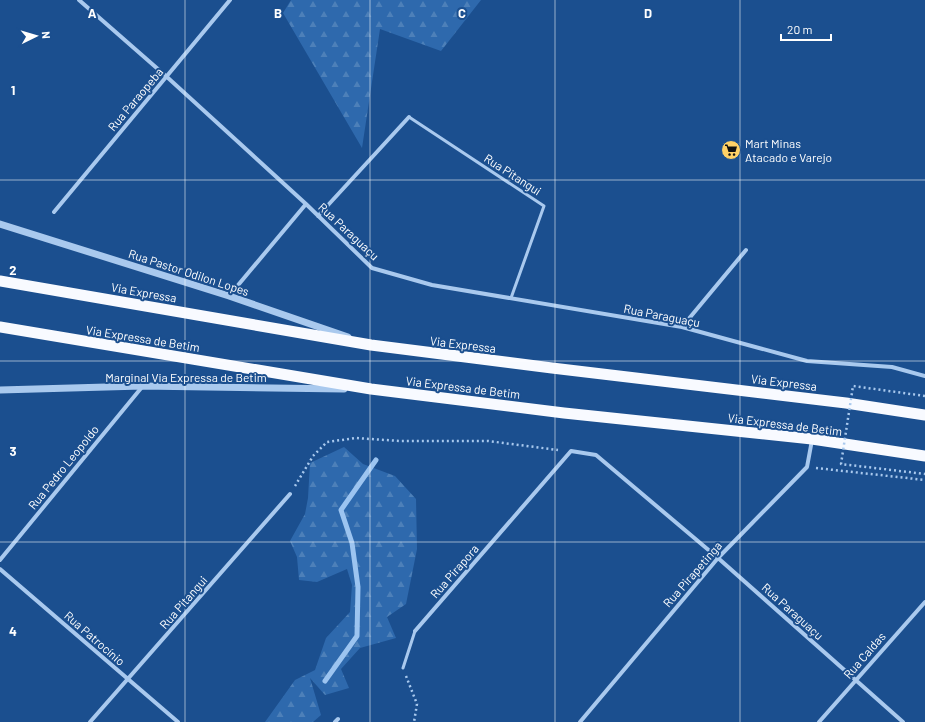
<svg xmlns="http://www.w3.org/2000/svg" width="925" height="722" viewBox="0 0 925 722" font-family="Barlow,sans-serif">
<defs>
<pattern id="forest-firs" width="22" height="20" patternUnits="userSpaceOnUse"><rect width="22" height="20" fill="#2e69ad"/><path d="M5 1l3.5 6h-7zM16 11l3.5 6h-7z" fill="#4d80b9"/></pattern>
</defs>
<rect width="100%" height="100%" fill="#1b4f8f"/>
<path fill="url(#forest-firs)" d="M291,0H481L441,51L380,29L362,148L283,13Z
M344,447L363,464L395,476L416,499L417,549L406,604L387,617L396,638L360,648L341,669L349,688L325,695L310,678L321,715L313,722H265L295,680L315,670L326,638L350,612L352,585L347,569L317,582L299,580L297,557L290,541L305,514L308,498L310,463Z"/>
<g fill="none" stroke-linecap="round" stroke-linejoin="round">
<path stroke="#9cc4f0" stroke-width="5" d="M325,681L357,636L358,587L352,543L341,510L376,460"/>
<path stroke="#a9c9ee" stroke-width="2.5" stroke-dasharray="2 3" stroke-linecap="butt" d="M816,468L925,480
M295,486L313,456L327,442L356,438L400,441H488L558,450
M406,676L417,704L414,722"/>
<path stroke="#a9c9ee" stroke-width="3" d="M409,117L544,206L511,298
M403,668L415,631"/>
<path stroke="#a9c9ee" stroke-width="4" d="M79,0L167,77L306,204L372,268L432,285L682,327L807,361L892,367L925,376
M54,212L230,0
M318,216L409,117
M229,296L306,204
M682,327L746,250
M0,560L142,387
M0,569L178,722
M415,631L571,451L596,455L718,558L903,722
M90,722L290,494
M335,722L338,719
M580,722L718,558L807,467L812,440
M819,722L925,602"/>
<path stroke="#a9c9ee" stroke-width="7" d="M0,224L229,296L348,337
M0,390L142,386L344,389"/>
<path stroke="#f8faff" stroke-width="11" d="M0,281L371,345L552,368L846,403L925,415
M0,327L371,389L564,413L812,439L925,456"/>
<path stroke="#a9c9ee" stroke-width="2.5" stroke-dasharray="2 3" stroke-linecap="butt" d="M925,396L853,386L841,464L925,474"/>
</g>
<path fill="none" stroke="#fff" stroke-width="1" stroke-opacity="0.55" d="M185,0V722M370,0V722M555,0V722M740,0V722M0,180H925M0,361H925M0,542H925"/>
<defs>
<g id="supermarket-disc" transform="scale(1)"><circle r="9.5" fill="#ffd166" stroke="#1b4f8f"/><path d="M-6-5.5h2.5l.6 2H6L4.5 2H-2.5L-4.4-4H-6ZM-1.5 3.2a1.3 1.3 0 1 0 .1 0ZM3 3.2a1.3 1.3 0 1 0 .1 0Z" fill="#111"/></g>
</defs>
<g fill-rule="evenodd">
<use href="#supermarket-disc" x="731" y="150"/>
</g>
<g text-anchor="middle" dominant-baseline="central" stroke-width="4" stroke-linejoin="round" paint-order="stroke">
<g font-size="12" fill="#fff" stroke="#1b4f8f">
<text transform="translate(135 99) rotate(-50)">Rua Paraopeba</text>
<text transform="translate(513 174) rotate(33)">Rua Pitangui</text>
<text transform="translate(349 231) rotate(43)">Rua Paraguaçu</text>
<text transform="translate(189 272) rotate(18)">Rua Pastor Odilon Lopes</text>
<text transform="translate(144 292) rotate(10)">Via Expressa</text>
<text transform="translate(662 315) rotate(11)">Rua Paraguaçu</text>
<text transform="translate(143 338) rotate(9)">Via Expressa de Betim</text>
<text transform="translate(463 344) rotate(7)">Via Expressa</text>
<text x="186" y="377">Marginal Via Expressa de Betim</text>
<text transform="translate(784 382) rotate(7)">Via Expressa</text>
<text transform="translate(463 387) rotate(7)">Via Expressa de Betim</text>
<text transform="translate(785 424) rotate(7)">Via Expressa de Betim</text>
<text transform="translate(63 467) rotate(-51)">Rua Pedro Leopoldo</text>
<text transform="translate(454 571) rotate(-49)">Rua Pirapora</text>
<text transform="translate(692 574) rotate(-49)">Rua Pirapetinga</text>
<text transform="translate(183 602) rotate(-49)">Rua Pitangui</text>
<text transform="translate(793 611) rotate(42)">Rua Paraguaçu</text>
<text transform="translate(95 638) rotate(41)">Rua Patrocínio</text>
<text transform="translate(864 655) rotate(-49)">Rua Caldas</text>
</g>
<g font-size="12" fill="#fff" stroke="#1b4f8f" text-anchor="start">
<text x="745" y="143">Mart Minas<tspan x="745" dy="14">Atacado e Varejo</tspan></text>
</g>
</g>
<g font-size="13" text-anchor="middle" font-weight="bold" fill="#fff" stroke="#1b4f8f" stroke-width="4" stroke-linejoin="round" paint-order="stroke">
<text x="92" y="18">A</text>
<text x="278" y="18">B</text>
<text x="462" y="18">C</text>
<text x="648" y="18">D</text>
<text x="13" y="95">1</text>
<text x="13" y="275">2</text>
<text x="13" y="456">3</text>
<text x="13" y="636">4</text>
</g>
<g transform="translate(36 36) rotate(85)" stroke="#1b4f8f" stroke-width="3" paint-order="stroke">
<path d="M0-3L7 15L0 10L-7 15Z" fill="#ffffff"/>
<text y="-6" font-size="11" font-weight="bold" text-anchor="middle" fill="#ffffff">N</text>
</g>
<path d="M781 34v6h50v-6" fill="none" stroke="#ffffff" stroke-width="2"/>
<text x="787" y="34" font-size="12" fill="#ffffff" stroke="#1b4f8f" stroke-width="3" paint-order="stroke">20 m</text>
</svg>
